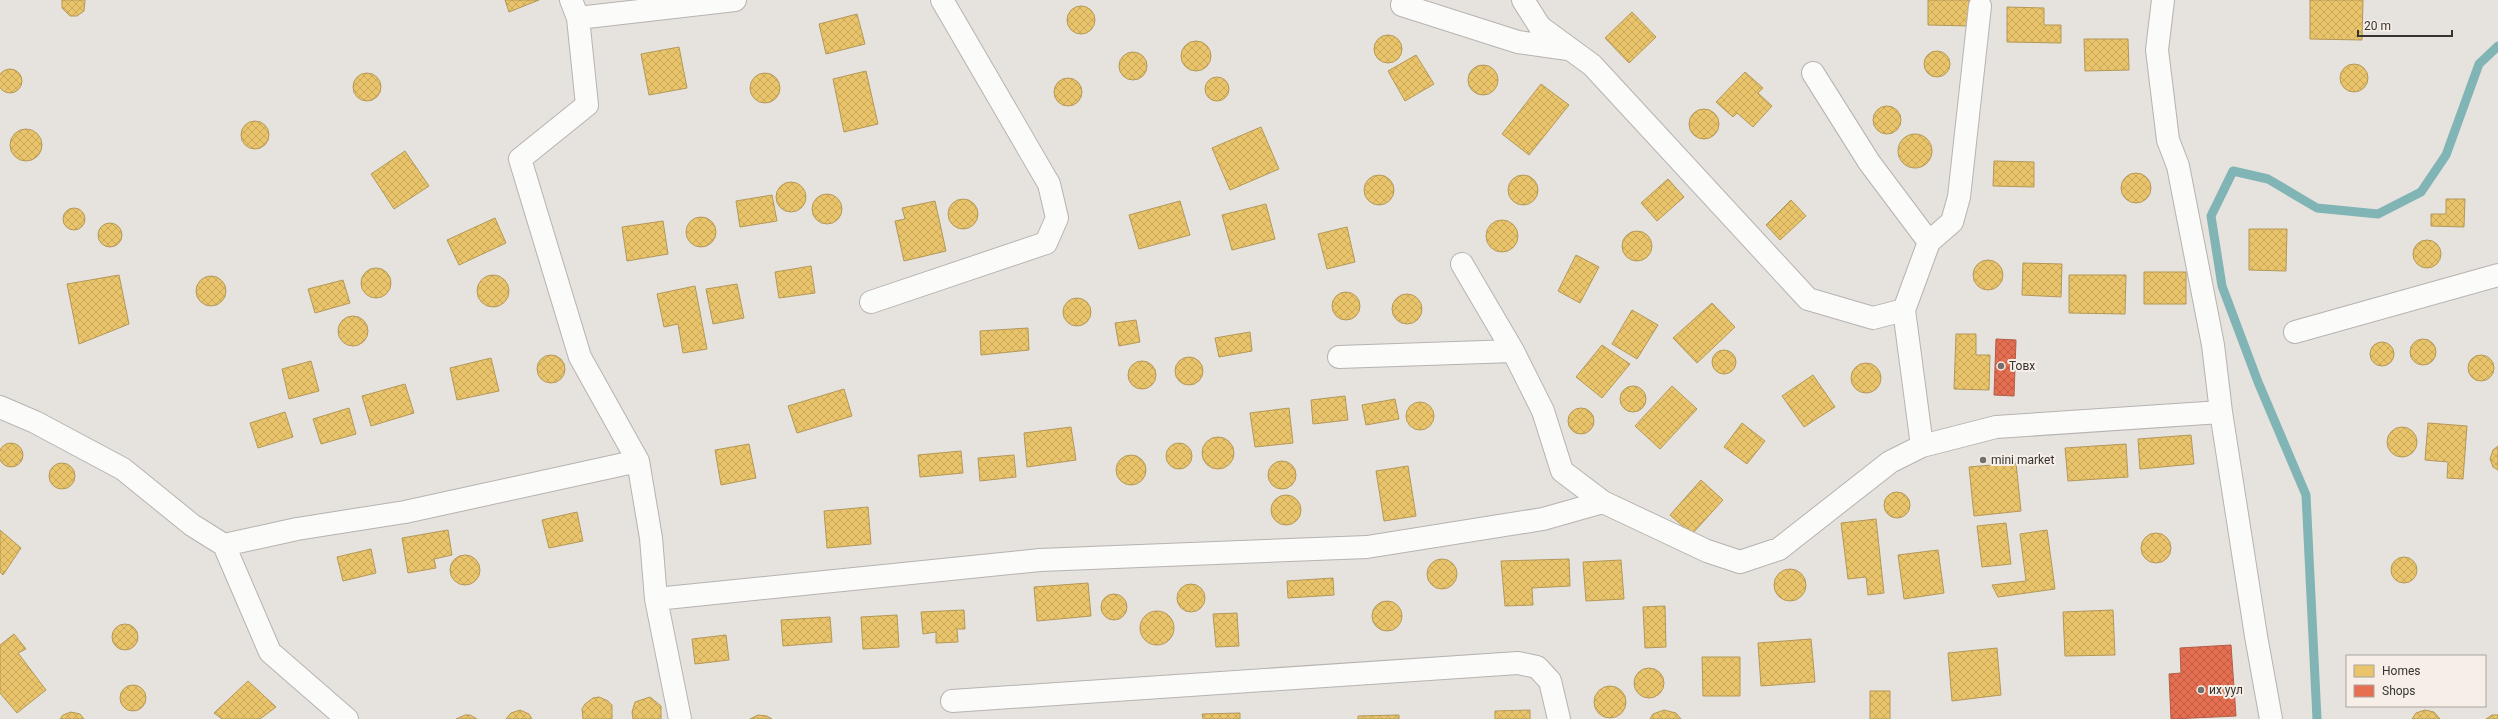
<svg xmlns="http://www.w3.org/2000/svg" width="2498" height="719" viewBox="0 0 2498 719" font-family="Roboto,sans-serif">
<defs>
<pattern id="homes-cross-hatch" width="8" height="8" patternUnits="userSpaceOnUse"><rect width="8" height="8" fill="#e9c46a"/><path d="M0 0l8 8M0 8l8-8" fill="none" stroke="#c8a95c"/></pattern>
<pattern id="shops-cross-hatch" width="8" height="8" patternUnits="userSpaceOnUse"><rect width="8" height="8" fill="#e76f51"/><path d="M0 0l8 8M0 8l8-8" fill="none" stroke="#bc5c44"/></pattern>
</defs>
<rect width="100%" height="100%" fill="#e6e2de"/>
<path fill="url(#homes-cross-hatch)" stroke="#b39859" d="M62,0H85L84,11L77,16H70L62,8Z
M505,0H539L509,12Z
M1928,0H1969V26L1928,25Z
M2310,0H2363L2362,40L2310,39Z
M1067 20a14 14 0 1 1 28 0a14 14 0 1 1-28 0Z
M2007,7L2044,8V25H2061V43L2007,42Z
M1632,12L1656,37L1629,63L1605,38Z
M857,14L865,44L826,54L819,24Z
M1374 49a14 14 0 1 1 28 0a14 14 0 1 1-28 0Z
M2084,39H2128L2129,70L2085,71Z
M1181 56a15 15 0 1 1 30 0a15 15 0 1 1-30 0Z
M679,47L687,88L649,95L641,54Z
M1924 64a13 13 0 1 1 26 0a13 13 0 1 1-26 0Z
M1119 66a14 14 0 1 1 28 0a14 14 0 1 1-28 0Z
M1416,55L1434,84L1405,101L1388,71Z
M2340 78a14 14 0 1 1 28 0a14 14 0 1 1-28 0Z
M1468 80a15 15 0 1 1 30 0a15 15 0 1 1-30 0Z
M-2 81a12 12 0 1 1 24 0a12 12 0 1 1-24 0Z
M866,71L878,124L844,132L833,79Z
M1745,72L1763,88L1758,93L1772,106L1753,127L1737,113L1733,117L1716,102Z
M353 87a14 14 0 1 1 28 0a14 14 0 1 1-28 0Z
M750 88a15 15 0 1 1 30 0a15 15 0 1 1-30 0Z
M1205 89a12 12 0 1 1 24 0a12 12 0 1 1-24 0Z
M1054 92a14 14 0 1 1 28 0a14 14 0 1 1-28 0Z
M1541,84L1569,105L1529,155L1502,134Z
M1873 120a14 14 0 1 1 28 0a14 14 0 1 1-28 0Z
M1689 124a15 15 0 1 1 30 0a15 15 0 1 1-30 0Z
M241 135a14 14 0 1 1 28 0a14 14 0 1 1-28 0Z
M1261,127L1279,169L1230,190L1212,148Z
M10 145a16 16 0 1 1 32 0a16 16 0 1 1-32 0Z
M1898 151a17 17 0 1 1 34 0a17 17 0 1 1-34 0Z
M405,151L429,186L394,209L371,174Z
M1994,161L2034,162V187L1993,186Z
M2121 188a15 15 0 1 1 30 0a15 15 0 1 1-30 0Z
M1508 190a15 15 0 1 1 30 0a15 15 0 1 1-30 0Z
M1364 190a15 15 0 1 1 30 0a15 15 0 1 1-30 0Z
M1668,179L1684,197L1657,221L1641,203Z
M776 197a15 15 0 1 1 30 0a15 15 0 1 1-30 0Z
M812 209a15 15 0 1 1 30 0a15 15 0 1 1-30 0Z
M772,195L777,221L740,227L736,201Z
M2446,199H2465L2464,227L2431,226V214H2446Z
M948 214a15 15 0 1 1 30 0a15 15 0 1 1-30 0Z
M1791,200L1806,216L1780,240L1766,225Z
M935,201L946,251L904,261L895,221L905,219L902,208Z
M1180,201L1190,235L1139,249L1129,215Z
M1266,204L1275,239L1232,250L1222,215Z
M63 219a11 11 0 1 1 22 0a11 11 0 1 1-22 0Z
M686 232a15 15 0 1 1 30 0a15 15 0 1 1-30 0Z
M495,218L506,243L459,265L447,240Z
M1486 236a16 16 0 1 1 32 0a16 16 0 1 1-32 0Z
M663,221L668,254L627,261L622,227Z
M98 235a12 12 0 1 1 24 0a12 12 0 1 1-24 0Z
M1347,227L1355,262L1327,269L1318,234Z
M2249,229H2287L2286,271L2249,270Z
M1622 246a15 15 0 1 1 30 0a15 15 0 1 1-30 0Z
M2413 254a14 14 0 1 1 28 0a14 14 0 1 1-28 0Z
M1576,255L1599,267L1580,303L1558,291Z
M1973 275a15 15 0 1 1 30 0a15 15 0 1 1-30 0Z
M2023,263L2062,264L2061,297L2022,295Z
M811,266L815,293L779,298L775,272Z
M361 283a15 15 0 1 1 30 0a15 15 0 1 1-30 0Z
M2144,272H2186V304H2144Z
M477 291a16 16 0 1 1 32 0a16 16 0 1 1-32 0Z
M119,275L129,324L79,344L67,284Z
M2069,275H2126L2125,314L2069,313Z
M196 291a15 15 0 1 1 30 0a15 15 0 1 1-30 0Z
M343,280L350,303L315,313L308,289Z
M737,284L744,318L713,324L706,289Z
M695,286L707,349L683,353L678,324L664,327L657,294Z
M1332 306a14 14 0 1 1 28 0a14 14 0 1 1-28 0Z
M1392 309a15 15 0 1 1 30 0a15 15 0 1 1-30 0Z
M1063 312a14 14 0 1 1 28 0a14 14 0 1 1-28 0Z
M1712,303L1735,327L1697,363L1673,338Z
M1632,310L1658,325L1637,359L1612,344Z
M338 331a15 15 0 1 1 30 0a15 15 0 1 1-30 0Z
M1136,320L1140,342L1119,346L1115,323Z
M1028,328L1029,350L981,355L980,331Z
M1250,332L1252,351L1219,357L1215,338Z
M1956,334H1976V355H1990L1989,390L1954,389Z
M2410 352a13 13 0 1 1 26 0a13 13 0 1 1-26 0Z
M2370 354a12 12 0 1 1 24 0a12 12 0 1 1-24 0Z
M1602,345L1630,364L1602,398L1576,377Z
M1712 362a12 12 0 1 1 24 0a12 12 0 1 1-24 0Z
M2468 368a13 13 0 1 1 26 0a13 13 0 1 1-26 0Z
M537 369a14 14 0 1 1 28 0a14 14 0 1 1-28 0Z
M1175 371a14 14 0 1 1 28 0a14 14 0 1 1-28 0Z
M491,358L499,391L457,400L450,368Z
M1128 375a14 14 0 1 1 28 0a14 14 0 1 1-28 0Z
M311,361L319,391L289,399L282,369Z
M1851 378a15 15 0 1 1 30 0a15 15 0 1 1-30 0Z
M1813,375L1835,407L1804,427L1782,396Z
M405,384L414,413L371,426L362,396Z
M1672,386L1697,409L1660,449L1635,426Z
M1620 399a13 13 0 1 1 26 0a13 13 0 1 1-26 0Z
M844,389L852,416L797,433L788,406Z
M1345,396L1348,420L1313,424L1311,400Z
M1395,399L1399,419L1366,425L1362,405Z
M1406 416a14 14 0 1 1 28 0a14 14 0 1 1-28 0Z
M349,408L356,434L321,444L313,419Z
M1289,408L1293,443L1255,447L1250,413Z
M1568 421a13 13 0 1 1 26 0a13 13 0 1 1-26 0Z
M285,412L293,437L258,448L250,423Z
M1742,423L1765,441L1747,464L1724,447Z
M2428,423L2467,426L2463,479L2447,478L2448,462L2425,460Z
M1071,427L1076,460L1027,467L1024,433Z
M2387 442a15 15 0 1 1 30 0a15 15 0 1 1-30 0Z
M2191,435L2194,464L2140,469L2138,439Z
M1202 453a16 16 0 1 1 32 0a16 16 0 1 1-32 0Z
M1166 456a13 13 0 1 1 26 0a13 13 0 1 1-26 0Z
M-1 455a12 12 0 1 1 24 0a12 12 0 1 1-24 0Z
M749,444L756,478L721,485L715,450Z
M2126,444L2128,477L2068,481L2065,448Z
M2498,446V470L2493,467L2490,459L2493,450Z
M961,451L963,473L920,477L918,455Z
M1116 470a15 15 0 1 1 30 0a15 15 0 1 1-30 0Z
M1014,455L1016,477L980,481L978,458Z
M1268 475a14 14 0 1 1 28 0a14 14 0 1 1-28 0Z
M49 476a13 13 0 1 1 26 0a13 13 0 1 1-26 0Z
M2016,463L2021,511L1974,516L1969,467Z
M1408,466L1416,516L1384,521L1376,471Z
M1701,480L1723,500L1692,534L1670,515Z
M1884 505a13 13 0 1 1 26 0a13 13 0 1 1-26 0Z
M1271 510a15 15 0 1 1 30 0a15 15 0 1 1-30 0Z
M868,507L871,544L827,548L824,511Z
M577,512L583,541L549,548L542,520Z
M1876,519L1884,593L1868,595L1866,577L1848,579L1841,523Z
M2006,523L2011,564L1982,567L1977,526Z
M0,530L21,548L3,575L0,572Z
M448,530L452,555L434,559L436,568L408,573L402,538Z
M2047,530L2055,589L1998,597L1992,585L2026,581L2020,534Z
M2141 548a15 15 0 1 1 30 0a15 15 0 1 1-30 0Z
M371,549L376,573L343,581L337,557Z
M1938,550L1944,593L1904,599L1898,555Z
M450 570a15 15 0 1 1 30 0a15 15 0 1 1-30 0Z
M2391 570a13 13 0 1 1 26 0a13 13 0 1 1-26 0Z
M1427 574a15 15 0 1 1 30 0a15 15 0 1 1-30 0Z
M1569,559L1570,586L1532,588L1533,605L1505,606L1501,561Z
M1621,560L1624,599L1586,601L1583,562Z
M1774 585a16 16 0 1 1 32 0a16 16 0 1 1-32 0Z
M1333,578L1334,595L1288,598L1287,581Z
M1088,583L1091,616L1037,621L1034,587Z
M1177 598a14 14 0 1 1 28 0a14 14 0 1 1-28 0Z
M1101 607a13 13 0 1 1 26 0a13 13 0 1 1-26 0Z
M1372 616a15 15 0 1 1 30 0a15 15 0 1 1-30 0Z
M1665,606L1666,647L1645,648L1643,607Z
M964,610L965,629H957L958,642L936,643V632L923,634L921,612Z
M2113,610L2115,655L2065,656L2063,612Z
M1140 628a17 17 0 1 1 34 0a17 17 0 1 1-34 0Z
M1237,613L1239,646L1216,647L1213,614Z
M897,615L899,647L863,649L861,617Z
M830,617L832,642L783,646L781,620Z
M112 637a13 13 0 1 1 26 0a13 13 0 1 1-26 0Z
M14,634L26,649L18,653L46,690L17,713L0,693V645Z
M726,635L729,660L695,664L692,639Z
M1811,639L1815,682L1761,686L1758,643Z
M1997,648L2001,695L1952,701L1948,653Z
M1702,657H1740V696H1703Z
M1634 683a15 15 0 1 1 30 0a15 15 0 1 1-30 0Z
M248,681L276,707L260,719H222L214,713Z
M120 698a13 13 0 1 1 26 0a13 13 0 1 1-26 0Z
M1594 702a16 16 0 1 1 32 0a16 16 0 1 1-32 0Z
M1870,691H1890V719H1870Z
M599,697L608,701L612,705V719H583L582,709L585,704L593,698Z
M650,697L661,706V719H633L632,712L635,702Z
M520,710L529,714L532,719H506L511,713Z
M1530,710V719H1495V711Z
M1664,710L1676,713L1681,719H1650L1653,714Z
M2425,710L2434,712L2440,719H2412L2416,713Z
M71,712L80,714L84,719H60L63,715Z
M1240,713V719H1203L1202,714Z
M465,715H470L477,719H456Z
M758,715L767,716L772,719H750Z
M1399,715V719H1358V716Z
M2492,715H2498V719H2486Z"/>
<path fill="url(#shops-cross-hatch)" stroke="#b25d47" d="M1996,339L2016,340L2014,396L1994,395Z
M2231,645L2236,716L2171,719L2169,674L2181,673L2180,648Z"/>
<g fill="none" stroke-linecap="round" stroke-linejoin="round">
<path stroke="#80b4b5" stroke-width="9" d="M2317,719L2306,495L2258,382L2222,286L2211,216L2233,171L2268,179L2317,208L2378,214L2421,192L2446,155L2479,64L2498,46"/>
<g stroke="#b6b3b0" stroke-width="24">
<path id="street" d="M571,0L578,18L587,105L520,159L580,357L638,461L651,538L656,599L680,719
M1523,0L1540,27L1592,65L1808,299L1873,318L1904,310L1922,446
M2163,0L2157,50L2168,140L2178,166L2213,345L2221,412L2256,636L2271,719
M1402,5L1518,42L1568,49
M578,18L735,0
M1813,73L1869,162L1929,242L1904,310
M1929,242L1952,222L1959,197L1980,6
M1462,264L1513,351L1543,411L1562,471L1603,502
M871,302L1046,243L1057,218L1049,184L942,0
M2295,332L2498,275
M1339,357L1513,351
M0,407L35,422L123,469L192,525L224,545L297,529L405,512L638,461
M224,545L270,652L347,719
M656,599L1040,560L1367,547L1543,519L1603,502L1707,551L1740,562L1779,549L1890,462L1922,446L1996,427L2221,412
M952,701L1518,663L1537,667L1550,681L1559,719"/>
</g>
<use href="#street" stroke="#fbfbfa" stroke-width="22"/>
</g>
<g fill="#74706d" stroke="#f7efe7" stroke-width="1.5">
<circle cx="2001" cy="366" r="4"/>
<circle cx="1983" cy="460" r="4"/>
<circle cx="2201" cy="690" r="4"/>
</g>
<g text-anchor="middle" dominant-baseline="central" stroke-width="4" stroke-linejoin="round" paint-order="stroke">
<g font-size="12" fill="#363330" stroke="#f7efe7" text-anchor="start">
<text x="2009" y="366">Товх</text>
<text x="1991" y="460">mini market</text>
<text x="2209" y="690">их уул</text>
</g>
</g>
<rect x="2346" y="655" width="140" height="52" fill="#f7efe7" stroke="#aaa49e"/>
<rect x="2354" y="665" width="20" height="12" fill="#e9c46a" stroke="#aaa49e"/>
<text x="2382" y="675" font-size="12" fill="#363330">Homes</text>
<rect x="2354" y="685" width="20" height="12" fill="#e76f51" stroke="#aaa49e"/>
<text x="2382" y="695" font-size="12" fill="#363330">Shops</text>
<path d="M2358 30v6h94v-6" fill="none" stroke="#363330" stroke-width="2"/>
<text x="2364" y="30" font-size="12" fill="#363330" stroke="#f7efe7" stroke-width="3" paint-order="stroke">20 m</text>
</svg>
